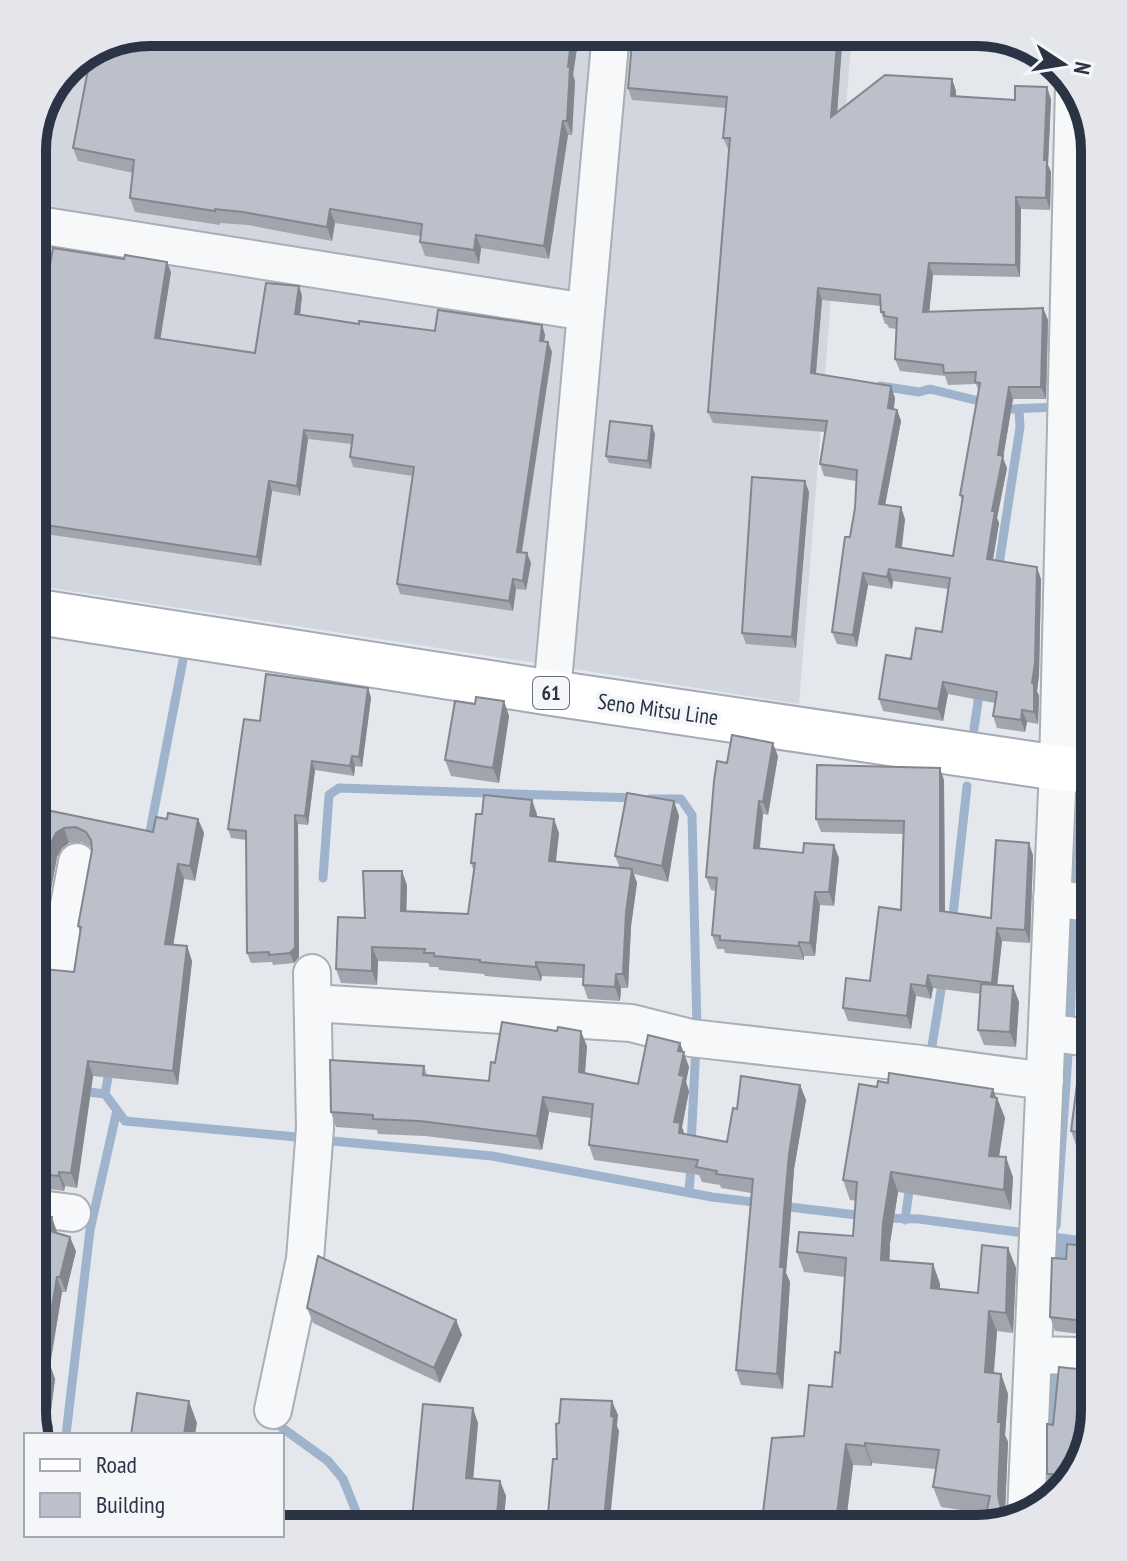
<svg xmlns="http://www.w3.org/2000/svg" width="1127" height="1561" viewBox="0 0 1127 1561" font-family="'PT Sans Narrow',sans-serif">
<rect width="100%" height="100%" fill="#e4e7ec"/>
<path fill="#d2d6de" d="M150,32H852L799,704L32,585V141L72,61Z"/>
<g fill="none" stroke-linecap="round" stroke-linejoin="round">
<path stroke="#9fb4cc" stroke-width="9" d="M880,386L919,392L930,389L987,403
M1013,409L1058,407
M998,571L1020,427L1019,410
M974,729L980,688
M1077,759L1085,492V390
M650,799H681L692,815L697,1030
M148,842L183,660
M323,878L329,795L339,788L635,798
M1074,895L1077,782
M952,924L967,786
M1070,1027L1074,910
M930,1058L943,978
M32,1086L54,1088
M80,1091L105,1094L125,1121L307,1138
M105,1094L110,1066
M322,1140L492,1156L712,1197L762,1203
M691,1146L696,1045
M689,1193L691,1164
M781,1206L865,1216
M884,1218L919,1219L1032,1234
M905,1220L910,1184
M1056,1226L1069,1041
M1047,1236L1095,1243
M1060,1269L1062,1239
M270,1419L328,1461L343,1479L363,1529
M66,1435L90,1230L117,1110
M1050,1437L1055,1364
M1045,1504L1048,1464"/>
<g stroke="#a9aeb7" stroke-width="40">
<path id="minor" d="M32,224L586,312
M552,693L611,32
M1052,898L1095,904
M32,960L58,964L77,862
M313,1003L631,1023L691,1038L921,1064L1045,1081
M1047,1032L1095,1039
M32,1208L72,1213
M1034,1355L1076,1356L1095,1353
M273,1410L305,1259L315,1128L312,973
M1026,1516L1058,768L1074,85"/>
</g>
<g stroke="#a3abb8" stroke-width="48">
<path id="major" d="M32,611L552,693L1058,768L1095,771"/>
</g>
<use href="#minor" stroke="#f7f8fa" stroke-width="36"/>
<use href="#major" stroke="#fff" stroke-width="44"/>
</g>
<path fill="#a1a5ae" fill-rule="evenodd" d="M150,32L575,35L578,41L573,75L575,81L572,135H568L549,259L481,248L479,264L425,256L420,242V236L335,223L332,241L248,225L220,223V225L135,212L130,198L133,173L78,161L73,148L90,55H89Z
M842,44L837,113L952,79L956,91V96L1015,100L1051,99L1048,165L1051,172L1050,210L1021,209L1020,277L933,275L929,312L1043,308L1048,320L1046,399H1013L1003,458L1007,468L997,518L999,523L993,560L1041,579L1039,675L1037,691L1039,696L1038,724L1027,722L1025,732L997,728L993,716L995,703L948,694L943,721L883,711L879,699L911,659L942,632L948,589L893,581L892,589L868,585L857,647L837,644L832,632L855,508L856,481L824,476L820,464L825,432L713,423L708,412L729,150L728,149L723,138L726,108L632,100L628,88ZM822,300L881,306V312L885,324H887L889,328L897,329L895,359L900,371L945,376L948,385L976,384L979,392L960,495L962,500L953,556L902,548L905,519L885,505L901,421L897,410L894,409L895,398L816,373Z
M171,272L160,339L255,353L299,286L302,296L300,315L359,324L435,331L542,325L545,335L544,341L548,342L552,352L522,553L531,563L526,590L516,589L513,611L400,594L397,584L413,476L353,467L350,457L352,444L308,439L300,496L272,491L261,566L32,532V297L44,299Z
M655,434L651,469L609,463L606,456Z
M809,492L796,648L746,644L742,633Z
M1095,576V618L1089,605Z
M368,688L371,698L362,767L355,766L354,776L315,770L308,825L298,824L299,957L294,963L273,965L272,962L251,963L247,953L246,840L231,838L228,829L260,721Z
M504,701L509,716L499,783L451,776L445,760L475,704Z
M778,756L768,815L763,814L760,849L839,858L834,906L820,905L815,956H804V960L725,953L724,949H717L712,935L716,891L711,890L706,877L727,763Z
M944,780L945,912L991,918L1033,855L1030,943L1002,941L997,985L1019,1002L1016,1047L984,1045L978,1030L981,994L933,988L931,999L916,996L911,1029L848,1021L843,1008L870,981L901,910L903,834L821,832L816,819Z
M532,800L537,817L559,833L556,862L620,868L615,856L674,801L679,816L668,882L634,874L637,883L631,926L628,988H621L620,1001L588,999L583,985L584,978L542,976L541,981L485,976L484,974L439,970L438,967H430L428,963L378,961L377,985L341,983L336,969L365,918L407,885L406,911L468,914L474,872L471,863L482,814Z
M32,807L153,832L167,819H198L204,833L195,881L184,879L173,945L187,946L192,961L178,1085L93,1076L77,1188L65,1186L64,1191L34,1187L32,1181V1151L43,1073L32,1072V983L74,972L80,932L78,926L92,850L91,847L82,842L69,843L62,848L57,857L43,932L32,930Z
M680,1043L689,1067L686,1082L689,1091L682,1127L684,1134L727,1142L737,1109L800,1085L806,1100L794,1169L790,1226L786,1273L790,1282L783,1389L741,1385L736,1370L751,1193L721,1188L720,1185L702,1182L699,1175L594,1160L589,1145L591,1118L549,1112L542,1150L425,1136L378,1134L377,1130L336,1127L331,1112L424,1066L427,1075L489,1081L495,1063L587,1046L585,1073L638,1084Z
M1095,1044V1165L1088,1164L1082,1150L1083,1146L1076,1145L1071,1131L1080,1076L1084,1062Z
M888,1083L993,1089L996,1097L997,1098L1005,1118L999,1156L1013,1177L1011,1210L898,1192L890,1243L889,1261L933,1264L940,1284V1289L978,1293L1008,1248L1016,1268L1013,1333L997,1331L994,1373L1001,1374L1008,1394L1005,1435L1008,1442L1005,1512L1008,1521L983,1528L986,1514L941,1507L933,1487L936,1469L872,1463V1466L853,1465L845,1529H761L804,1436L832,1387L840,1353L845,1277L804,1272L797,1252L853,1236L856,1201L850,1200L843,1180L877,1087Z
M1095,1174V1333L1080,1334L1055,1331L1050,1317L1066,1259L1085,1246Z
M57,1233L76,1251L66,1292H62L50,1365L55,1379L50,1418L53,1427L38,1435Z
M307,1308L456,1320L462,1335L440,1383L313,1323Z
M1095,1371L1054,1495L1047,1474L1053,1425Z
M478,1423L473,1479L500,1481L506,1496L503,1529L469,1527L411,1529Z"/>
<path fill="#83868d" d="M571,32H576L578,41L573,75L575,81L572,135L567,121L568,67Z
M838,32L842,44L836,129L831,117Z
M952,79L956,91L955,108L951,96Z
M1047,87L1051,99L1048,165L1051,172L1050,210L1046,198L1044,160Z
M563,121L568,135L549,259L544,246Z
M1016,197L1021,209L1020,277L1016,265Z
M330,209L335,223L332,241L327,227Z
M476,235L481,248L479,264L474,250Z
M167,262L171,272L159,348L155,338Z
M929,263L933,275L928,324L923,312Z
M299,286L302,296L299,324L295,314Z
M818,288L822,300L815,384L811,373Z
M1043,308L1048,320L1046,399L1041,387Z
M542,325L545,335L543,350L540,341Z
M548,342L552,352L520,562L517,552Z
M891,386L895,398L892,419L888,408Z
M1009,387L1013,399L1003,458L1007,468L997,518L999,523L991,571L987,559L998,455Z
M897,410L901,421L883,516L879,504Z
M652,426L655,434L651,469L648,461Z
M304,430L308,439L300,496L297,486Z
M269,481L272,491L261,566L257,557Z
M805,481L809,492L796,648L792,637Z
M901,507L905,519L900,559L896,547Z
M527,553L531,563L526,590L523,581Z
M1037,567L1041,579L1039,675L1037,691L1039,696L1038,724L1034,712L1032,683Z
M889,569L893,581L892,589L887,577Z
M863,573L868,585L857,647L853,635Z
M513,579L516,589L513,611L509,601Z
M943,682L948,694L943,721L938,709Z
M368,688L371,698L362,767L359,757Z
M504,701L509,716L499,783L493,768Z
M1022,710L1027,722L1025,732L1021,720Z
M773,743L778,756L768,815L763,802Z
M352,756L355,766L354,776L350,766Z
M312,761L315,770L308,825L305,816Z
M940,768L944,780L945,924L940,911Z
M532,800L537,814L535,830L530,816Z
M674,801L679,816L668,882L662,866Z
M759,801L763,814L758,862L754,848Z
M295,815L298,824L299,957L294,963L290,953Z
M198,819L204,833L195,881L190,866Z
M554,819L559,833L554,875L549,861Z
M64,828L69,843L62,848L57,857L43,932L37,918L51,843L56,833Z
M1029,843L1033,855L1030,943L1025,930Z
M834,845L839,858L834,906L829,892Z
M178,864L184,879L171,959L165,944Z
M632,869L637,883L631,926L628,988L623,974L626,912Z
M402,871L407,885L406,925L401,911Z
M815,892L820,905L815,956L810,943Z
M997,928L1002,941L996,996L992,983Z
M799,942L804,956V960L799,946Z
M187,946L192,961L178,1085L173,1071Z
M372,947L378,961L377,985L372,971Z
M536,962L542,976L541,981L536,967Z
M616,974L621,988L620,1001L615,987Z
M928,975L933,988L931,999L926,986Z
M911,984L916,996L911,1029L907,1016Z
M1013,986L1019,1002L1016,1047L1010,1032Z
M581,1031L587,1046L584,1086L579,1072Z
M680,1043L689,1067L686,1082L689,1091L682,1127L686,1138L684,1148L674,1122L679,1075L678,1051Z
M88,1061L93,1076L77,1188L71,1173Z
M800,1085L806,1100L794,1169L790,1226L786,1273L790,1282L783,1389L777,1374L780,1267L789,1154Z
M993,1089L997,1101V1098L1005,1118L996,1176L989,1156Z
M543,1097L549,1112L542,1150L537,1136Z
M1006,1157L1013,1177L1011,1210L1004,1190Z
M59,1172L65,1186L64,1191L59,1176Z
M891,1172L898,1192L890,1243L889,1280L881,1260L883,1223Z
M52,1217L57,1232L50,1231Z
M70,1237L76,1251L66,1292L60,1277Z
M1008,1248L1016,1268L1013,1333L1006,1313Z
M933,1264L940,1284L939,1308L931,1288Z
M57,1277L62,1292L50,1365L55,1379L50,1418L53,1427L52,1435H45L42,1364Z
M989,1311L997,1331L992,1392L985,1372Z
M456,1320L462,1335L440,1383L434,1368Z
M1001,1374L1008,1394L1005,1435L1008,1442L1005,1512L1008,1521L1004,1522L998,1495V1422Z
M189,1401L197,1423L195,1435H184Z
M612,1401L618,1415L617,1426L619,1431L609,1529H603Z
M473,1408L478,1423L472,1493L466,1478Z
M865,1443L872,1463V1466L865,1446Z
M846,1444L853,1465L845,1529H835Z
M500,1481L506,1496L503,1529L497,1515Z
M463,1512L469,1527V1529H462Z"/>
<path fill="#bbc0ca" stroke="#83868d" stroke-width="2" fill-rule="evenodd" d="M150,32H572L568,67H570L567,121H563L544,246L476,235L474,250L420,242L422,224L330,209L327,227L243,212L215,209V211L130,198L134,160L73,148L91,54Z
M633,32H838L831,117L885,75L952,79L951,96L1015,100V86L1047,87L1044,160H1047L1046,198L1016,197V265L929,263L923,312L1043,308L1041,387H1009L998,455L1003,456L992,511H995L987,559L1037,567L1035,663L1032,683L1034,684V712L1022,710L1021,720L993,716L997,692L943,682L938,709L879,699L886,655L911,659L916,628L942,632L950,578L889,569L887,577L863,573L853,635L832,632L845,537H850L855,508L857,470L820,464L827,421L708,412L730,138H723L727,97L628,88ZM818,288L880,295L881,312H884V316L897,318L895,359L943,365L944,373L976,372L975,382L980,383L960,495L963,496L953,556L896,547L901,507L879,504L897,410L888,408L891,386L811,373Z
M53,248L124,259L125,255L167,262L155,338L255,353L266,283L299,286L295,314L359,324V321L435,331L438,310L542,325L540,341L548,342L517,552L527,553L523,581L513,579L509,601L397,584L414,467L350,457L353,435L304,430L297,486L269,481L257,557L32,523V297L44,299Z
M610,421L652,426L648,461L606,456Z
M752,477L805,481L792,637L742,633Z
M1092,576H1095V605H1089Z
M266,674L368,688L359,757L352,756L350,766L312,761L305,816L295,815V948L290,953L269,955V952L247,953L246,831L228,829L244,719L260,721Z
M476,697L504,701L493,768L445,760L455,701L475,704Z
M732,735L773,743L763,802L759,801L754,848L803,853L804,843L834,845L829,892H815L810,943L799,942V946L720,940V936L712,935L717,878L706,877L714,781L717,761L727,763Z
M817,765L940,768V911L991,918L996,840L1029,843L1025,930L997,928L992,983L928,975L926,986L911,984L907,1016L843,1008L846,978L870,981L879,907L901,910L904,821L816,819Z
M627,793L674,801L662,866L615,856Z
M484,795L532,800L530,816L554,819L549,861L632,869L626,912L623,974H616L615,987L583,985L584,965L536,962V967L480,962V960L434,956V953H424L425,949L372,947V971L336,969L338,917L365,918L363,871H402L401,911L468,914L475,863H471L476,814H482Z
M32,807L153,832L156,817L167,819L168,813L198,819L190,866L178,864L165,944L187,946L173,1071L88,1061L71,1173L59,1172V1176L32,1173V1151L45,1060L32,1058V983L34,968L74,972L81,927L78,926L92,850L91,840L86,832L76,827L64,828L56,833L51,843L37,918L32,916Z
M981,984L1013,986L1010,1032L978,1030Z
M502,1022L557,1031L558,1027L581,1031L579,1072L638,1084L648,1035L680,1043L678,1051L684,1052L679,1075L684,1076L674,1122L680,1123L679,1133L727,1142L733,1108L737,1109L741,1076L800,1085L789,1154L784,1211L780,1267H784L777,1374L736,1370L753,1179L716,1174L717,1171L696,1167L698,1160L589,1145L593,1104L543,1097L537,1136L420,1121L373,1119V1115L331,1112L330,1060L424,1066L423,1075L489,1081L491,1062L495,1063Z
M1095,1044V1152L1082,1150L1085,1133L1071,1131L1078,1076H1080L1082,1062H1084L1086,1045Z
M889,1073L993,1089L991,1097L997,1098L989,1156L1006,1157L1004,1190L891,1172L883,1223L881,1260L933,1264L931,1288L978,1293L982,1245L1008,1248L1006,1313L989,1311L985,1372L1001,1374L998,1422H1001L998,1495L1000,1505L1005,1511L1004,1522L983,1528L990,1496L933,1487L939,1450L865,1443V1446L846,1444L835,1529H761L772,1438L804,1436L809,1385L832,1387L835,1352L840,1353L846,1258L797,1252L799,1232L853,1236L857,1182L843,1180L859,1084L877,1087L878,1081L888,1083Z
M1095,1174V1319L1087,1318L1075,1320L1050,1317L1052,1258L1066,1259L1067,1244L1085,1246Z
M32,1215L52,1217L50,1231L70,1237L60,1277H57L42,1364H49L44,1412H48L45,1435H38L32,1412Z
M318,1256L456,1320L434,1368L307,1308Z
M1059,1367L1095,1371V1412L1079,1471L1054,1495L1055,1474H1047V1424L1053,1425Z
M137,1393L189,1401L184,1435H131Z
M561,1399L612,1401L611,1416L614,1417L603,1529H528L529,1513L548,1514L553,1459H557L556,1424L559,1423Z
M423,1404L473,1408L466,1478L500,1481L497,1515L463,1512L462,1529H411Z
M326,1515L357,1519L356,1529H324Z"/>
<g text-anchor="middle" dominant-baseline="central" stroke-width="8" stroke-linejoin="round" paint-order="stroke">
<rect fill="#f4f6f9" stroke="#676e7b" stroke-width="2" x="533" y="677" width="36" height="32" rx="6"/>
<g font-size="20" font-weight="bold" fill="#2b3445">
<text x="551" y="693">61</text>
</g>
<g font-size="22" fill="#2b3445" stroke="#f4f6f9">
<text transform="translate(658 709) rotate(8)">Seno Mitsu Line</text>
</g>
</g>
<path d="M0 0H1127V1561H0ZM150 46H977A104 104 0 0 1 1081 150V1411A104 104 0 0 1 977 1515H150A104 104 0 0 1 46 1411V150A104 104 0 0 1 150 46Z" fill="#e4e6eb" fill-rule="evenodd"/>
<path fill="none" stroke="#2b3445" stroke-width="10" d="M150 46H977A104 104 0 0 1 1081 150V1411A104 104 0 0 1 977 1515H150A104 104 0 0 1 46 1411V150A104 104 0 0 1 150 46Z"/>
<rect x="24" y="1433" width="260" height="104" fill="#f4f6f9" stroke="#a4a8b1" stroke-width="2"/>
<rect x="40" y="1459" width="40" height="12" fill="#ffffff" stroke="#a4a8b1" stroke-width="2"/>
<text x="96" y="1473" font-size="24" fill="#2b3445">Road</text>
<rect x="40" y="1493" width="40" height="24" fill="#bbc0ca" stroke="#a4a8b1" stroke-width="2"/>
<text x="96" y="1513" font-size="24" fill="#2b3445">Building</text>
<g transform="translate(1063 64) rotate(102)" stroke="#f4f6f9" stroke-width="6" paint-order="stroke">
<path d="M0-6L14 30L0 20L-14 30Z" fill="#2b3445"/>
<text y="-12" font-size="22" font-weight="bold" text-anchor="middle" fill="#2b3445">N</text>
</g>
</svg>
